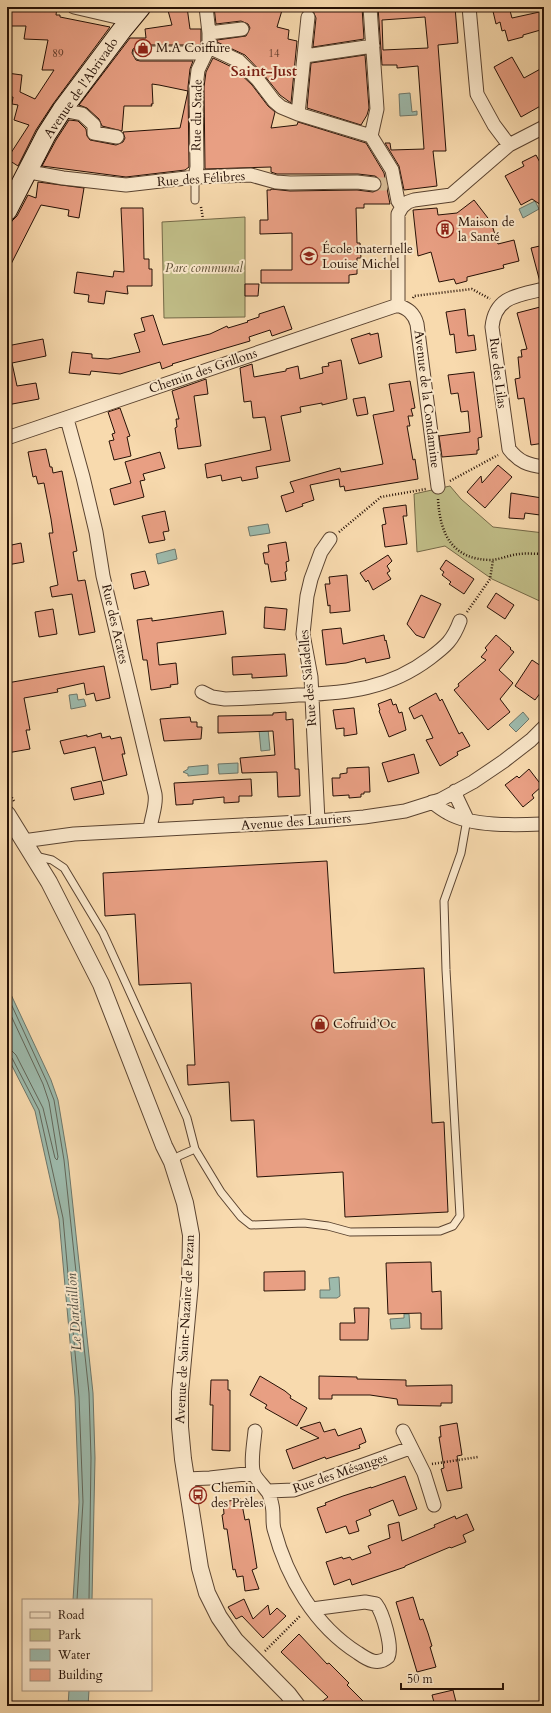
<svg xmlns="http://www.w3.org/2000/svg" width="551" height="1713" viewBox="0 0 551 1713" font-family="Cardo,serif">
<rect width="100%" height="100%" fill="#f8daae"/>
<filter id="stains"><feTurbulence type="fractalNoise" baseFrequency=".005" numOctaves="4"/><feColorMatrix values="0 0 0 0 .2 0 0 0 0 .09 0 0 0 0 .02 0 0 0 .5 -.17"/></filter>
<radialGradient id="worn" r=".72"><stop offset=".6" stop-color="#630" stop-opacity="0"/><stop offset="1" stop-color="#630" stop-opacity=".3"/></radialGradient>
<path fill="#c1be88" stroke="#746847" d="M245,217V317L164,318L162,222Z
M450,486L461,499L493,527L544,533V603L492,579L445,546L417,552L414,494Z"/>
<path fill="#9dbaac" stroke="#6d766a" d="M410,93L412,112L417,111V115L400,116L399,94Z
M535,201L539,209L523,218L519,209Z
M268,524L270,533L250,536L248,527Z
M175,549L177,559L158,564L156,554Z
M77,694L78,700L84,699L86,706L71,709L69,695Z
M523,712L529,719L516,732L509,725Z
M268,729L270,750L261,751L259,730Z
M238,763V773L219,774L218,764Z
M208,765V774L188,776V774L183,772L188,769V767Z
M7,986L51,1080L58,1100L68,1160L93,1393L95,1458L92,1600H73L79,1502L75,1397L59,1219L35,1111L7,1056Z
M339,1277L340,1296L337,1298H320V1290H330L329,1278Z
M404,1314H409L410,1328L391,1329L390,1319L404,1318Z
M69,1690H89L88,1706H68Z"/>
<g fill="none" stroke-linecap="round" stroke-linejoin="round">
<path stroke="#626659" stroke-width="1" d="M7,995L47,1082L54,1100L64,1160L89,1393L91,1458L89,1600
M7,1007L43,1084L49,1102L58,1157L57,1160L55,1158L43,1108L16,1055L12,1051L7,1050
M7,1055L12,1058L39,1110L63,1218L79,1397L83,1502L77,1600"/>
</g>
<path fill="#e89f83" stroke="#261106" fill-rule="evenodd" d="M9,7H57L56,15H60V17L110,27L53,104L36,130L18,166L7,159L29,125L14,120L18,105L12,104L13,97H7V73L22,75L20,92L35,99L54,70H42L48,40L24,39L26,26H7V12Z
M167,7H187L190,29H201V45H140L133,49L132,53L136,60L140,61H193L190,69L188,87L189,167L185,170L126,177L42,166L56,140L69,120L78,121L86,129L87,136L90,140L116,145L123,142L125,138L123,132L180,128L188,91L159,85L152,84L153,104H151L152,106H124L122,131L102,126L99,119L87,108L79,105L130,38H146L145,29L172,25Z
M214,7H283L277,27L289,30L288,39L297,41L291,103L280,95L264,75L245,55L217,42V40L246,36L250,28L248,24L241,21L216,24Z
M313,7H362L364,39L313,47L316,18L313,11Z
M378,7H455L458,43L438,45L446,151H433L437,186L404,190L399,166L385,143H390L391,150L424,149L418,66L397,68V65H382ZM425,17L428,48L383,50L382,20Z
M492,7H509L512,18L544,11V29L523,35V37L508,41L505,30L502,31L500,22L496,24Z
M365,55L369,108L367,115L361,125L307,108L311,63Z
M512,57L524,78L544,67V104L521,117L494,67Z
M213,58L234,68L252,85L268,106L275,112L271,128L297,125L298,122L366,143L384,173L390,204H364V208H356L357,243H360L361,258H357V274L349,275V283H261V270H292V233L260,234V220H268L267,190H271V189L290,191L357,190L373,192L381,188V180L375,176L358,174H277L271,172V167L205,169L204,87L206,72Z
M536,155L544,170V207L532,199L521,205L505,176L524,166L522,162Z
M38,182L84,188L79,218L68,216L69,210L41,205L7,272V230L12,221L17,216L28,195L36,198Z
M474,200L491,222L498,244L514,240L519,261L503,265L504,268L467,277V281L456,284L454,279L439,282L431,252L418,256L413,210L437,208L438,215L457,213Z
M121,208H143L144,259H149V269H152V286H127L128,294L106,291L104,304L88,302L89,295L74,293L77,272L113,277L114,271L124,272Z
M544,245V281L540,282L531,248Z
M245,284H259L258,296H245Z
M284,306L292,329L272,336L270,330L249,337L250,341L172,364L173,365L162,369L160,362L120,374L91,371L90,375L69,373L72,352L92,354V358L108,359L140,352L134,334L145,331L141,318L153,315L163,345L210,334L227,326L228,328L248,322L247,321L259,317V314Z
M544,306V375H541L544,400V443L531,445L524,398L518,399L515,379L520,378L518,357H522L521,350L527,349L517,313Z
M465,309L468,336L474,335L476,350L456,353L454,334L450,335L446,312Z
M370,333V335L378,333L382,357L359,364L351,339Z
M43,339L46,356L12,363L17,386L36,383L39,399L7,405V346Z
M341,360L347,399L322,405V403L300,407L301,412L281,416L290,461L256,467L258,478L242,481L241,477L222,481L221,475L207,478L205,464L271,450L265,417L253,418L251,401L244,402L240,368L252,364L254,377L286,371V369L298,366L300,379L323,373L322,367L329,366L328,363Z
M474,372L482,437L478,438L479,450H477V454L442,457L439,436L470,432L468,411L461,412L458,393L451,394L448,375Z
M206,379L208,394L194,396L201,446L178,449L175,428L177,427L176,419H179L172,391Z
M410,381L415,408L411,409L413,416H408L410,426H407L413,460L415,459L418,479L345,491L344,486L340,487L339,479L310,485L314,500L302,504L303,506L286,512L281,496L294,492L290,482L340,468L341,472L383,464L373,415L394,411L389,384Z
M365,397L368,414L357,416L353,399Z
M120,408L130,436L127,437L131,456L114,460L109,441L114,440L112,434L115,433L108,412Z
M46,449L50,467H52L53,473L62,471L77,551L73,552L78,581L85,580L95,632L79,635L72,594L52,597L50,587L58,585L49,533H53L51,519L44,483L38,484L36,476L33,477L28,452Z
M160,452L165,468L143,474L145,480L140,481L144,497L114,505L110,489L131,483L125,462Z
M498,465L512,477L485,508L467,492L481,476L482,483L483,482Z
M511,493L542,498L540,515L525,513L524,519L509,518Z
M406,505L407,516H403L407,544L385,547L382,525L386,524L383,508Z
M165,511L169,531L163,532L165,540L149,543L142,516Z
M286,542L289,561L286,562L287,571L285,572L286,580L271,582L268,564H265L263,553L269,552L268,545Z
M21,543L24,562L7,565V546Z
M388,555L392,561L387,566L390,571L387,573L391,579L373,590L368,580L366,582L360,573Z
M446,560L474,579L464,594L449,584L451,582L442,575L444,572L440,569Z
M145,571L149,585L134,589L131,574Z
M347,575L350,611L330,613V605L328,606L325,584H330L329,577Z
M496,593L514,605L505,619L487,607Z
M421,595L441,604L424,638L416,635L407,624Z
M265,607L287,609L285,630L264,628Z
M53,609L57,634L39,637L35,612Z
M223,611L226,634L157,643L159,665L176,663L178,684L170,685L171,687L151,690L147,660H143L137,620L152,618V621Z
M341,628L343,644L384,635L385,641L386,640L390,658L366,663L365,658L346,663L326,665L322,630Z
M496,635L511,648L510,649L514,652L499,670L513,683L500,699L510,712L488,730L454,690L459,686L458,684L486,660L481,657L487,650L485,648Z
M285,654L287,676L252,678V674L233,675L232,657Z
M532,660L544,668V688L535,700L515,686Z
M104,666L110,698L96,701L94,693L86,695L84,683L57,689L58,692L24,698L30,730H26L30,749L7,753V683Z
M436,693L440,701L442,699L459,734L462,732L470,746L457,752L458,755L440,766L426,740L433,738L422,715L414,719L409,708Z
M391,699L393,705L396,704L399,713L402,712L406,730L389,737L379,711L380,710L378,704Z
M354,708L357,734L344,736V728L336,729L333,710Z
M286,712V720L293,719L295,769H299L300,796L278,797L277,772L242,773L240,758L275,755L273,731L218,733V716L273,715V713Z
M190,717L191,722H197V727H202L201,739L164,741L160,719Z
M101,733L102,738L110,736L111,739L121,737L125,754H122L127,775L103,781L95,747L64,754L60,741L87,735V737Z
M414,754L419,773L388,782L382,763Z
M369,767L370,792H364V794H361V797L349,798V795L333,796L332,778H340V774L347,773V768Z
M529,769L542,786L532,795L534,798L523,807L505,785L517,776L519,778Z
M251,779L252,796H239V802L224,803V797L193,800V804L176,805L174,783Z
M101,781L104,794L74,800L71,788Z
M327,861L334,973L424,968L432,1123L444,1122L448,1212L345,1217L343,1172L257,1177L254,1120L231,1121L229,1082L188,1085L187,1065H195L191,983L139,985L135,914L105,916L103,873Z
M431,1262L432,1292L441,1291L442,1329H421V1313L388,1314L386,1263Z
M305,1271V1290L264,1291V1272Z
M354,1308H369L368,1340H340V1323H355Z
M260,1376L285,1391L291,1396L290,1398L307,1408L297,1426L265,1408L267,1405L250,1395Z
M319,1376L357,1377V1379L406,1380V1386L452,1385V1403H441V1406L398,1405L397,1399L370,1395H332V1399H319Z
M211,1380H228V1390H230V1451L212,1450L213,1405H210Z
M320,1422L324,1432L335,1429L338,1436L361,1428L366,1442L359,1445L360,1448L326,1459L325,1457L293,1469L286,1450L319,1438L300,1428Z
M457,1423L462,1455L457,1456L462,1488L447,1491L441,1469L444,1468L439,1437H441L440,1426Z
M405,1476L417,1509L399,1516L393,1500L369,1510L371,1515L356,1521L359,1531L349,1534L346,1526L326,1533L317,1508L326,1505L325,1503L343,1496L371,1487V1488Z
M241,1499L245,1520L249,1519L257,1568L252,1570L259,1589L245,1591L243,1576L237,1577L235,1569L233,1570L227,1529H224L222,1515L224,1514L223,1502Z
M467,1514L474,1530L463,1535L466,1542L451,1548L450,1547L405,1566V1567L352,1585L350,1579L334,1585L326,1562L342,1557L343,1559L350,1557L352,1560L371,1553L368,1546L390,1538L388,1525L399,1522L402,1541L435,1527L434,1525L455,1516L456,1519Z
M413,1597L420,1620L423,1619L428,1633L432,1646L430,1647L436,1667L417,1672L396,1602Z
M244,1599L253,1619L268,1605L270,1615L277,1608L286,1616L263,1638L242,1616L236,1619L228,1607Z
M299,1634L327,1664L329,1663L349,1683L347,1685L368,1706H316L328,1697L281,1652Z
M453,1690L457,1706H435L432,1695Z"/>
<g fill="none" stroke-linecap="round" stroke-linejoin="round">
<path stroke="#d8bc95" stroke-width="13" stroke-dasharray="13 6" stroke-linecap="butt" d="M374,184H388"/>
<g stroke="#5a4330" stroke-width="9">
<path id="service" d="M195,177V200
M35,856L52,860L64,868L103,933L187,1118L195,1149L179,1156L172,1162
M195,1149L221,1192L241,1217L251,1225L304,1223L328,1226L350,1232L440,1231L453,1226L460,1216L446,970L444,901L461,853L467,819"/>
</g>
<g stroke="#5a4330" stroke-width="15">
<path id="minor" d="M74,7L130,20
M370,7L377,109L371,136
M469,7L477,94L494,125L509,145
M209,33L242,29
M209,47L239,61L258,80L274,101L281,107L298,114L371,136
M140,53H205
M305,56L373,46
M62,110L82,114L94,125V133L117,137
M298,114L308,17
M371,136L392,170L398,201L402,207L398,214V305C408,309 414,313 417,324L438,487
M28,170L35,173L63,178L126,185L195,177L251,175L276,182L290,183L357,182L374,184
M195,177L197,167L196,87L198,70L209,47V33L206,7
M402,207L408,202L414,200L451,195L509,145L544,127
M544,289C519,295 495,296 492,327L509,449C519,462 528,465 544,467
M67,419L83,477L96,532L103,576L155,794C157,806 151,817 150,830
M7,438L398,305
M202,692L212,697L225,699C250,698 274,697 298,695C348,693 389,689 430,658C446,646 453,640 460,621
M455,791L457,798L467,819
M432,802C437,806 442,810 448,813C473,827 516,825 544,824
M318,821L311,677L303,634L307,596L311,579L321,552L330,539
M23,841L74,834L318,821L364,817L405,811L440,800L473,782L504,761L531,740L544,727
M255,1431C254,1442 250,1464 254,1474C257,1480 263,1485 267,1491C270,1494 271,1501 272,1505C274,1513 272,1522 274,1529C287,1578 315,1626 358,1653C368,1660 378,1666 388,1657C393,1647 383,1613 376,1604L365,1602L312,1609
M403,1431L424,1473L434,1505
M186,1479L210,1478L254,1473
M268,1491L294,1490L410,1448"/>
</g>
<g stroke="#5a4330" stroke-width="18">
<path id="tertiary" d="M7,814L49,882L101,984L164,1146L172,1162L185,1203L191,1235L190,1284L180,1392V1427L183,1459L200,1568L207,1593L219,1617L235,1640L288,1694L297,1706"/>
</g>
<g stroke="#261106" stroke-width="21">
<path id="secondary" d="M7,211L46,135L62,110L122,30L141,7"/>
</g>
<path stroke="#261106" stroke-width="2.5" stroke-dasharray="1 2" stroke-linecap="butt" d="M201,207L203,219
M413,298L414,296L472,289L490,299
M450,481L498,455
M438,499C440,534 452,560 492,560C501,559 510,555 519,554C527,553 536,554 544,554
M339,532L381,497L426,489
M467,612L490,579L493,560
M7,790L14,801
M432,1464L478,1457
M265,1651L301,1615"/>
<use href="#service" stroke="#fae7ca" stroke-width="7"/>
<use href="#minor" stroke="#fae7ca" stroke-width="13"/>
<use href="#tertiary" stroke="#fae7ca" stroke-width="16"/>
<use href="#secondary" stroke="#fae7ca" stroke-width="19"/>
</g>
<defs>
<g id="shop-ring" transform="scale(0.9)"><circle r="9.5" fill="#fae7ca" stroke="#8f2418" stroke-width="1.5"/><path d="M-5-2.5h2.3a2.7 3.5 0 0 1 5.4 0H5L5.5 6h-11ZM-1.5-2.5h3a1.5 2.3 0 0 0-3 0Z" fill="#8f2418"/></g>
<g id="building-ring" transform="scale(0.9)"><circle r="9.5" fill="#fae7ca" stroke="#8f2418" stroke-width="1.5"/><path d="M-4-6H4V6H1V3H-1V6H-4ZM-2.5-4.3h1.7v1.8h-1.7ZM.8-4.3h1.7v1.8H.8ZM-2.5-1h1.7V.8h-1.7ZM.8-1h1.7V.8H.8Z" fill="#8f2418"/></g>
<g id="school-ring" transform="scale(0.9)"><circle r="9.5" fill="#fae7ca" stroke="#8f2418" stroke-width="1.5"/><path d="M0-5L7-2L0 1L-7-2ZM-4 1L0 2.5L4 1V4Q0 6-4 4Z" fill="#8f2418"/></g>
<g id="bus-ring" transform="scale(0.9)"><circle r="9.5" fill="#fae7ca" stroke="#8f2418" stroke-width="1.5"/><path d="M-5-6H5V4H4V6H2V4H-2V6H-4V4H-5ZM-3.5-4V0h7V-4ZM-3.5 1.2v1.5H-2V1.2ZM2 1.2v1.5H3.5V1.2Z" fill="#8f2418"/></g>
</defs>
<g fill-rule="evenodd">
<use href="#shop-ring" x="143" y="48"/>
<use href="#building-ring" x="445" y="229"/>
<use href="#school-ring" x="309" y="256"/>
<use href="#shop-ring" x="320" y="1024"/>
<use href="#bus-ring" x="198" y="1495"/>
</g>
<g text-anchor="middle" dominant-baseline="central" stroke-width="4" stroke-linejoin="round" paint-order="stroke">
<g font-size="11" fill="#563425">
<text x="58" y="53">89</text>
<text x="274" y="53">14</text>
</g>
<g font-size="13" fill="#261106" stroke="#fae7ca" text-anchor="start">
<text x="156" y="48">M.A Coiffure</text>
<text x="458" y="222">Maison de<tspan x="458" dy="15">la Santé</tspan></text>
<text x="322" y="249">École maternelle<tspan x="322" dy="15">Louise Michel</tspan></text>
<text x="333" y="1024">Cofruid’Oc</text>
<text x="211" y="1488">Chemin<tspan x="211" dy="15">des Prèles</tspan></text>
</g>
<g font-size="13" fill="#261106" stroke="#fae7ca">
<text transform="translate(81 88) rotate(-55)">Avenue de l'Abrivado</text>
<text transform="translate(197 115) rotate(-89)">Rue du Stade</text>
<text transform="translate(201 179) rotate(-4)">Rue des Félibres</text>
<text transform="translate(203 371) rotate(-19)">Chemin des Grillons</text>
<text transform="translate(498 373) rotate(83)">Rue des Lilas</text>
<text transform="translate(427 399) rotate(83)">Avenue de la Condamine</text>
<text transform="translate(115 624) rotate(77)">Rue des Acates</text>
<text transform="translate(308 678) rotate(-95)">Rue des Saladelles</text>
<text transform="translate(296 822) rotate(-4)">Avenue des Lauriers</text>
<text transform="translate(185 1329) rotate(-87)">Avenue de Saint-Nazaire de Pezan</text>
<text transform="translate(340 1473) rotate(-19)">Rue des Mésanges</text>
</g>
<g font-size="13" font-style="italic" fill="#5c4e34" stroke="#fae7ca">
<text x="204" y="268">Parc communal</text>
</g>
<g font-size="14" font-style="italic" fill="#504c40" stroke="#fae7ca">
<text transform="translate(74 1312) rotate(-94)">Le Dardaillon</text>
</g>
<g font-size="15" font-weight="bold" fill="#7a1f14" stroke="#fae7ca">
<text x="264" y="71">Saint-Just</text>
</g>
</g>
<rect width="551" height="1713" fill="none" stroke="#f8daae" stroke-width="24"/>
<rect x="8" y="8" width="535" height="1697" fill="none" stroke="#261106" stroke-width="2"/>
<rect x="12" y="12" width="527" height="1689" fill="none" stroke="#261106"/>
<rect x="22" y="1599" width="130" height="92" fill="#fae7ca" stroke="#a5917c"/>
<rect x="30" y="1612" width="20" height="6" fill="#fae7ca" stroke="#a5917c"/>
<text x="58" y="1619" font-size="12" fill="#261106">Road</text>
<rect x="30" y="1629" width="20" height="12" fill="#c1be88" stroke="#a5917c"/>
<text x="58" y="1639" font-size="12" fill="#261106">Park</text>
<rect x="30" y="1649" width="20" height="12" fill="#9dbaac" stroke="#a5917c"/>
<text x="58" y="1659" font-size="12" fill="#261106">Water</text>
<rect x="30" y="1669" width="20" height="12" fill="#e89f83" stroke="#a5917c"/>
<text x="58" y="1679" font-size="12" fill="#261106">Building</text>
<path d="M401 1683v6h102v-6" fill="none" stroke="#261106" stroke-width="2"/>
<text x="407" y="1683" font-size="12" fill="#261106" stroke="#fae7ca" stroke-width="3" paint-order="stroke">50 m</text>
<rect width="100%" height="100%" filter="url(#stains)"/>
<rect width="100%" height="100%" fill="url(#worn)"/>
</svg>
